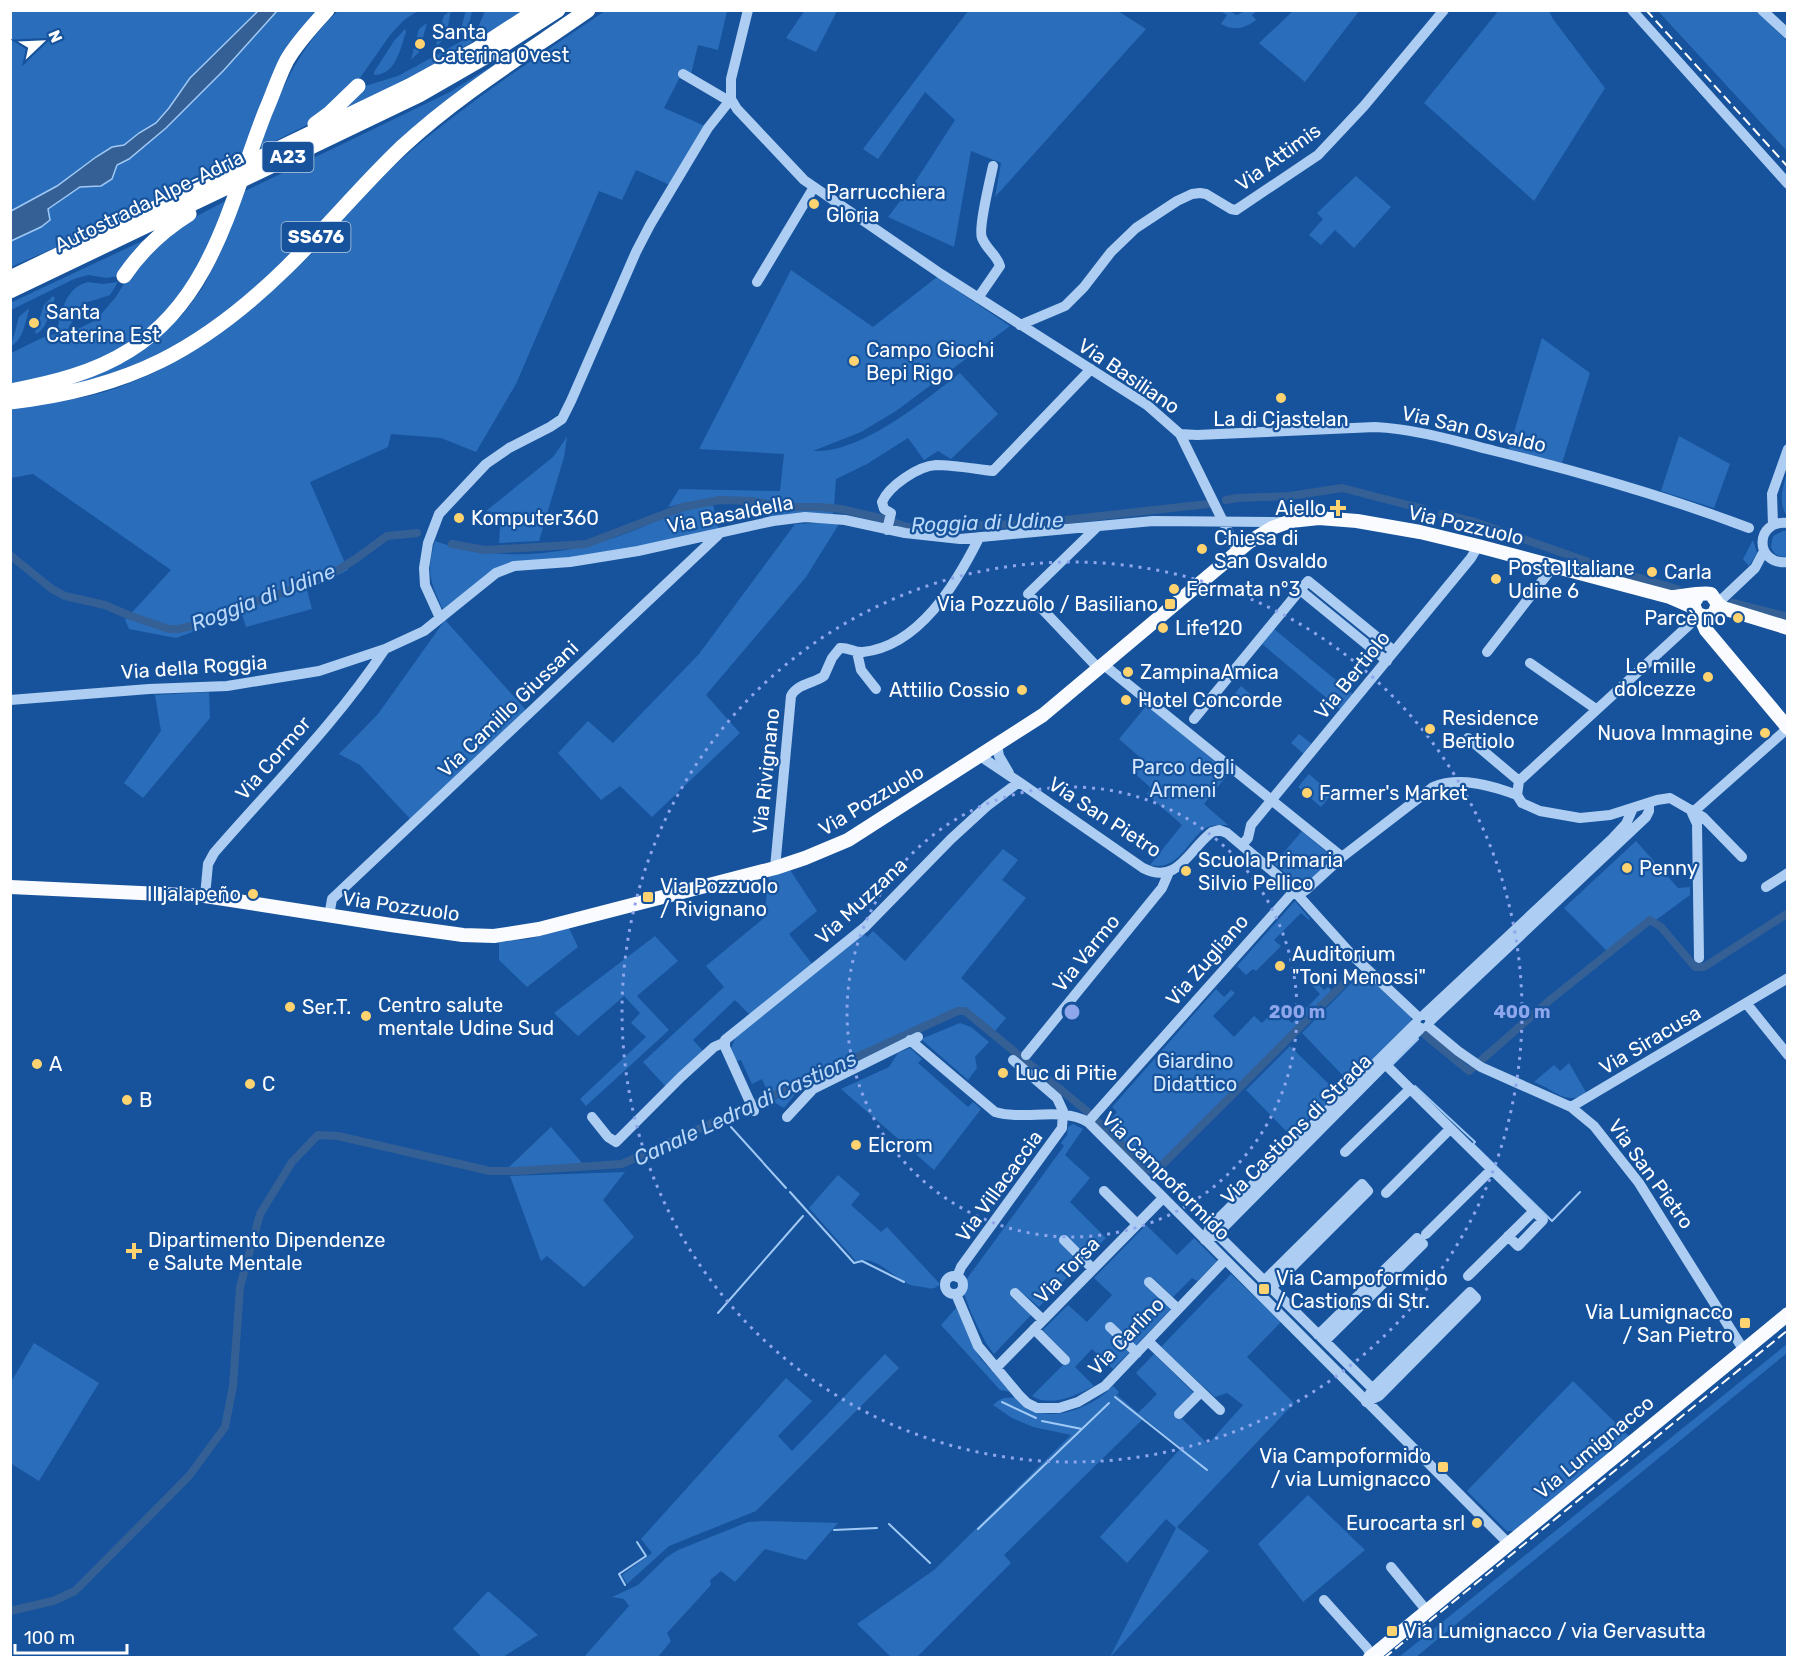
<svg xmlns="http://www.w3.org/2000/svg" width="1798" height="1668" viewBox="0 0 1798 1668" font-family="Rubik,sans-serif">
<rect width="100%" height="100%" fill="#17539c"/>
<path fill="#2a6dba" d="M466,10L472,11C470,20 469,28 460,33Z
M805,10L837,11L816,52L786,38Z
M1499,10L1549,11L1553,19L1605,88L1534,201L1424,103Z
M11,11H320L244,155L79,237L11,267Z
M338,11H418L404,20L390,35L355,85L311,123L259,149C277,97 297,49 338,11Z
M451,11C448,23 448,39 436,46L444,15Z
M485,11H526L431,66L341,112L365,86L398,76L471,36L477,30Z
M605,11H727L718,50L698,45L689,82L680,77L664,108L705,126L670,185L636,170L622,200L599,191L516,384L476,452L441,438L391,434L388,447L310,482L348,570L307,590L312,609L246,627L242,614L176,638L129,629L125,620L171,570L33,474L11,478V408C45,403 84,400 117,388C198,359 253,312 313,252C341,223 367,191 397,163C461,106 534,59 605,11Z
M968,11H1118L1146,29L995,197L1001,163L971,151L954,247L888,217L917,179L955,120L925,92L878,159L863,149Z
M1220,11H1229L1237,15L1245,11H1257L1252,15L1256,20C1244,29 1234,31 1221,24L1227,15Z
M1293,11H1359L1305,82L1259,43Z
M1658,11H1756L1787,41V151Z
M567,19L457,98L231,312L155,359L91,382L11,396L159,336L184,313L203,287L219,256L245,191L450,92Z
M427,23L419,52L411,60L419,29Z
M405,29L406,32C400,49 396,75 374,75V72L394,41Z
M1356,176L1391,207L1354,248L1335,230L1321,245L1309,235L1323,219L1317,213Z
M229,199L220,229L173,310L105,359L11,387V353L48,335L72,332L96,320L115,298L136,265L184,223Z
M155,235L118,276L107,278L88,275L74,279L11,310L10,303Z
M791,270L873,327L937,277L1010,326L896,411L861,432L813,451C860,454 924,401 960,373L998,414L951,459L938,451L924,460L908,438L867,464L836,479L834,506C817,503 800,506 783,505C777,504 771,501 765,501C731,496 701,498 668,507L679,489L780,491L784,454L699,449Z
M88,282L103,284L118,282L110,295L82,304L68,329L57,331C61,311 66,287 88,282Z
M53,296L55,298C50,310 48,328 36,334L35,332L44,305Z
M28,309L29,310C25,323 23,340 11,346L19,317Z
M1542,338L1590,373L1562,463L1509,449Z
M1679,436L1730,464L1714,508L1661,491Z
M567,437L564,457L539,541L499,543L501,513L486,511L553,457Z
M1787,471V516C1777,502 1784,486 1787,471Z
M713,505L719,529L630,549L583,557L522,562L443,610C430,581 426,573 435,541C498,563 569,556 630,532C658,521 683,508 713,505Z
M833,510V514L819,513L769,518L770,511Z
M820,523L839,524L806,577L706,695L740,733L652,817L620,786L601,800L558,753L588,721L613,743L699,654L795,524Z
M1783,531H1787V556C1779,558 1773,554 1771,546L1773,536Z
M1753,540L1757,553L1749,566L1743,559Z
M445,620L525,709L524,716L412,821L360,765L339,754L378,714Z
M1274,629L1354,695L1341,710L1262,644Z
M1241,686L1255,698L1247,708L1233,696Z
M209,692L210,718L143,798L124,783L161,731L155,695Z
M1147,705L1229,773L1204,804L1228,825C1220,825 1211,824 1204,829C1187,842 1177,872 1150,865L1182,825L1147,794L1151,788L1132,771L1142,759L1119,739Z
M1299,734L1312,744L1304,754L1291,743Z
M1309,774L1332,794L1321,807L1298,787Z
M1302,831L1330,855V865L1305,883L1295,881L1274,864Z
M1636,841L1678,888L1690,887V895L1656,920L1650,918L1607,951L1564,908Z
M1003,849L1018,860L1002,880L1026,898L961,978L1006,1018L995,1031L964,1007L835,1065L821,1067L805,1074L799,1082L770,1096L762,1079L752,1084L741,1060L736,1061L731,1049L735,1038L863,933L867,937L873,931L905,961Z
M790,870L817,911L789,934L813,965L750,1015L735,1000L693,1040L705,1053L667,1088L643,1062L724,987L706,966L764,918L769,876Z
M1295,901L1310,919L1309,920L1301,913L1274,940L1281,946L1256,971L1253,969L1246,975L1237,966Z
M569,928L578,947L527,987L499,960V942L529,939Z
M655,936L678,961L637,996L669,1030L586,1106L580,1099L646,1037L631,1023L640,1013L624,996L578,1036L554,1013Z
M1362,972L1411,1017V1021L1350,1083L1302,1033Z
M1310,976L1324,990L1328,987L1333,991L1157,1169H1149L1105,1125L1117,1112L1112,1107L1216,989L1224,997L1231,990L1235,993L1213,1016L1234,1037L1254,1016L1262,1023L1276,1009L1292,1023L1320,994L1306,979Z
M960,1023L971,1027L989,1042L975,1057L977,1068L968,1080L921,1039Z
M1290,1046L1339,1094L1322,1113L1318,1109L1291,1136L1246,1090Z
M910,1048L922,1059L918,1063L968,1107L973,1102L981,1109L934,1170L841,1089L889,1067L898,1053Z
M1569,1063L1587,1094C1563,1105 1556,1090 1534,1082L1554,1065L1560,1071Z
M801,1087L784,1108L772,1101Z
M1073,1124L1083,1129L1065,1155L1090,1178L1070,1202L1106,1238L1088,1256L1067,1236L1060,1243L1080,1264L1039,1307L1017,1288L1010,1296L1031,1315L994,1354L986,1343L972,1315L964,1294L967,1286L966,1280L1064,1146L1061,1143L1067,1135L1068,1127Z
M551,1127L583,1164L507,1169Z
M625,1172L603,1200L634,1237L584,1287L547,1256L541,1261L510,1176Z
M838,1175L860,1194L851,1205L881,1232L887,1227L940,1284C934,1290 931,1289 923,1287C918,1286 913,1286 908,1284C891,1276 877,1255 856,1261L809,1208Z
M1146,1225L1177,1255L1194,1238L1217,1261L1197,1281L1192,1278L1173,1297L1152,1277L1145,1284L1171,1309L1113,1369L1092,1349L1075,1367L1094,1386C1077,1395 1051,1408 1032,1396L1070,1358L1043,1330L1068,1305L1087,1322L1112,1295L1094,1278Z
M1231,1274L1281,1322L1247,1357L1294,1403L1177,1527L1209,1551L1110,1657L1176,1528L1166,1519L1127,1563L1100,1537L1181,1448L1144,1418L1004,1555L1011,1563L917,1657H891L857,1624L934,1570L1071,1435L1033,1427L1012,1418L993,1405C1000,1398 1005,1397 1015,1398C1043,1428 1088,1411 1113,1386L1119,1392L1117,1395L1138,1413L1157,1394L1136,1373L1154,1354L1195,1394L1176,1413L1208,1444L1243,1405L1227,1393L1215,1397L1161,1347Z
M956,1308L979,1357L1011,1392L1000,1390L941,1325Z
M34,1343L99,1383L39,1481L10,1463L11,1382Z
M1787,1344V1353L1416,1657H1399Z
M885,1354L899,1368L756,1511L669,1546L627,1584L622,1575L652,1553L641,1539L786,1378L812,1401L778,1436L792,1451Z
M1573,1381L1630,1437L1515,1531H1507L1467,1491Z
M1308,1495L1365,1550L1303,1602L1258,1544Z
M765,1521L838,1523L806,1560L765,1549L735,1582L721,1571L710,1580L711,1585L667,1633L671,1641L658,1657H584L629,1606L624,1599L612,1597L638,1585L667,1557L678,1550L748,1522Z
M488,1591L538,1635L503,1657H482L453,1629Z"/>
<path fill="#356095" stroke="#a0c9f5" stroke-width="1.5" d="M258,11H277L224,70L166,128L129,159L117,165L112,179L101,186L80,187L48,209L50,220L41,227L11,241V211L57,186L96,157L112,147L124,145L139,133L156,123L169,108L190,78Z"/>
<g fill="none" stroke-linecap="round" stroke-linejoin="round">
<path stroke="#a0c9f5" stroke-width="2" d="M1392,1065L1418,1039
M800,1083C809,1074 820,1068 833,1068
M1415,1086L1475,1142L1473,1144L1552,1221L1580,1192
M731,1127L786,1188
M790,1192L854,1263L862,1261L904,1282
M718,1313L803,1216
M1115,1397L1207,1470
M1002,1402L1036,1418
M1042,1421L1082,1429
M889,1524L930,1563
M978,1529L1109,1403
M834,1530L877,1528
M625,1585L619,1574L646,1556L637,1542"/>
<path stroke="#356095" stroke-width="8" d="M1226,500L1237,498L1290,496L1342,488L1424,509
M1442,514L1475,522L1603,567L1677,589
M452,544L485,550L586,544L683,507L720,500L752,501L783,507H820L841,509L884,519L907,527L1029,524L1208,504
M10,555L52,589L65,596L105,605L128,615L169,629H178L196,625L242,605L274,596L333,573L354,560L387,536L417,533
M1733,603L1788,617
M1424,1034L1469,1071L1550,1000L1650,920L1661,927L1695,967H1704L1788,913
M1098,1122L1149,1170H1157L1353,974
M10,1611L53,1601L75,1591L189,1476L225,1427L233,1386L240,1287L260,1214L292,1162L318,1135L338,1136L490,1171H517L622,1164L958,1011H965L1088,1112"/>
<path stroke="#adcef2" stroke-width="10" d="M748,10L731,79V99L737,109L804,180L941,274L1147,405L1180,434L1238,552
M1632,10L1788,184
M1762,10L1788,34
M683,74L724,98L731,99
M757,282L814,187
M978,298L1000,266C997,255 987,250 982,238C978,229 990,180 993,166
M1020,325L1065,306L1084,287L1111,252L1136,228L1177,201L1192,194L1200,193L1206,194L1231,209L1236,210L1318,155L1364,106L1444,10
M1180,434L1197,435L1375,427C1416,429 1456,441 1495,451C1581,472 1667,497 1749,528
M1788,523C1754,519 1754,566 1788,562
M1773,525L1772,494L1788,449
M1096,528L1028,594L1099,669
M887,530L891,513L884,509L882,502C889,486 918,466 936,465C954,465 975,469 993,471L1091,369
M1718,603L1755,568L1764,551
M440,618L425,585L424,568L428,543L439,514L486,464L509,448L550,427L562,419L571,401L636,252L650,225L708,128L731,99
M857,652L861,670L876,689
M1487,652L1553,567
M1387,661L1300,590L1308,581L1394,651
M1530,663L1596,709
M1104,665L1342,857
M10,700L149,689L227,686L319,671L385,649L424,631L496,573L514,566L570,562L638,551L773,521L805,517L845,520L905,533L960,539L1153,521L1282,522
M1194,719L1300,590
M1468,738L1519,781
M997,745L999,756L1009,773
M980,756L1019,782L1143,868C1178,886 1189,849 1212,832L1219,830L1227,833L1288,884L1352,955L1418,1017
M1517,795L1519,781L1689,625L1697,614
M1692,813L1697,824L1699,958
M1692,813L1788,728
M1242,845L1248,838L1251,825L1471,558L1478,546
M775,868L791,696C798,683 813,684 824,676L832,658L840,648C848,647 855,653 863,652C919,646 956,584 979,538
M1766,887L1788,873
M205,896L208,864L214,853C272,786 336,723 385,649
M329,916L332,899L718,535
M1746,1003L1788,1055
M1424,1015L1612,839L1626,824L1633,808
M1430,1021L1646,817L1649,811V803
M1428,1026L1458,1051L1481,1067L1571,1107L1594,1126L1639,1183L1743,1349
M910,1040L995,1112C1025,1121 1059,1106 1088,1122L1509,1544
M1026,1055L1162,888L1169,872
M1380,1059L1534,1211L1468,1276
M1571,1107L1788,978
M754,1111L725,1047V1040L865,927L951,839L987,806L1019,782
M592,1117L608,1137L616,1142L681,1077L714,1047L723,1043
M787,1117L813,1089L918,1037
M1088,1122L1294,891H1304L1307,889L1342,857L1433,787C1459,776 1491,785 1517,795L1522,803L1540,811L1580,818L1610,815L1657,800L1670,798L1703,817L1742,857
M1345,1152L1410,1089
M1104,1191L1137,1224
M1386,1193L1450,1129
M1213,1230L1376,1392
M1426,1234L1492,1169
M1508,1236L1518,1246L1543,1220L1534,1211
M1064,1240L1093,1269
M1205,1240L1217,1234L1421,1028
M1205,1240L1210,1227L1416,1023
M945 1285a9 9 0 1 1 18 0a9 9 0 1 1-18 0Z
M957,1277L961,1267L1062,1128L1063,1111L1057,1098L1013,1060
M1264,1281L1362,1184L1368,1191L1271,1288
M1149,1282L1178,1309
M1470,1292L1476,1298L1379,1396L1366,1402L1372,1389Z
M1015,1293L1043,1320
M956,1294L978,1346L1019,1395L1027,1403L1037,1408H1059L1078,1402L1105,1386L1225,1260
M1110,1327L1137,1353
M1034,1329L1065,1360
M1318,1335L1417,1238L1423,1244L1325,1341
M1148,1341L1220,1410
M996,1368L1163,1198
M1179,1414L1201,1392
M1391,1567L1427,1611
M1324,1600L1367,1648L1373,1658"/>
<path stroke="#f9fbff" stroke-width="14" d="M1672,597C1683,596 1703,592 1711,594L1718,604L1714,614L1706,617L1697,614L1693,604L1698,596
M1718,604L1723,608L1788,628
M1700,616L1706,630L1788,728
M10,887L205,896L391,925L463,935L494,936L539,929L775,868L805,858L848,840L1043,715L1249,542L1272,528L1291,521L1319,518L1357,521L1420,532L1478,546L1670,597L1693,607
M1370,1658L1788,1314"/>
<path stroke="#fff" stroke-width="15" d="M315,124L330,113L358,86
M124,276C141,251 163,230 189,214
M10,278L409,86L477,49L537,10
M10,291L419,95L485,57L558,10
M10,391C52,383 94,373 130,350C214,298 232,195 266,110C273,94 279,75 287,60C298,41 313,26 327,10
M10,402C128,389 202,350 286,268C326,229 361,186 402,147C458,95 525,54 588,10"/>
<path stroke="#fff" stroke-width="2" stroke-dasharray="10 4.5" stroke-linecap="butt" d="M1646,10L1788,167
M1384,1658L1788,1330"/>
</g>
<g fill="none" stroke="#8ea6ec" stroke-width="3" stroke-dasharray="3 6">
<circle cx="1072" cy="1012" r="225"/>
<circle cx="1072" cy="1012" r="450"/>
</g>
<g fill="#ffd36f" stroke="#17539c" stroke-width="2">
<circle cx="420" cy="44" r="6"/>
<circle cx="814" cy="204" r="6"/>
<circle cx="34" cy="323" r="6"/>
<circle cx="854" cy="361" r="6"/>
<circle cx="1281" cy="398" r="6"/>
<path d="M1335 499h6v6h6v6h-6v6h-6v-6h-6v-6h6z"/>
<circle cx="459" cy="518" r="6"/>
<circle cx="1202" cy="549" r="6"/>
<circle cx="1652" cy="572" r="6"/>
<circle cx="1496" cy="579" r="6"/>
<circle cx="1174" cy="589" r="6"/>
<rect x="1164" y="598" width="12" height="12" rx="3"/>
<circle cx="1738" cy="618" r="6"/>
<circle cx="1163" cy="628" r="6"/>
<circle cx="1128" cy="672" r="6"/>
<circle cx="1708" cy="677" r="6"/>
<circle cx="1022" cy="690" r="6"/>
<circle cx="1126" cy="700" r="6"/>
<circle cx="1430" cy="729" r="6"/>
<circle cx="1765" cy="733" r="6"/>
<circle cx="1307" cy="793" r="6"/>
<circle cx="1627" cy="868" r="6"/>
<circle cx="1186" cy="871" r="6"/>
<circle cx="253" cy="894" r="6"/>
<rect x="642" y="891" width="12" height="12" rx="3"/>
<circle cx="1280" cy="966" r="6"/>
<circle cx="290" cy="1007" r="6"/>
<circle cx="366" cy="1016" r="6"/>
<circle cx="37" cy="1064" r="6"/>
<circle cx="1003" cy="1073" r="6"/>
<circle cx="250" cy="1084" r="6"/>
<circle cx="127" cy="1100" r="6"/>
<circle cx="856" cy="1145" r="6"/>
<path d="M131 1242h6v6h6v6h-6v6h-6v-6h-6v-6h6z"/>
<rect x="1258" y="1283" width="12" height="12" rx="3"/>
<rect x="1739" y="1317" width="12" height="12" rx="3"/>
<rect x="1437" y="1461" width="12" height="12" rx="3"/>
<circle cx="1477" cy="1523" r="6"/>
<rect x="1386" y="1625" width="12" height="12" rx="3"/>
</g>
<g text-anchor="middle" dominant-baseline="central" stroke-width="4.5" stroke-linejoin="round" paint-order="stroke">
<g fill="#17539c" stroke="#b9cbe1" stroke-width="1.5">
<rect x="262.5" y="142" width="51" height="30" rx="4.5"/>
<rect x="281.5" y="222" width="69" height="30" rx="4.5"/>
</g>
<g font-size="18" font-weight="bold" fill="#fff">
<text x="288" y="157">A23</text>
<text x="316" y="237">SS676</text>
</g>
<g font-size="20" fill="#fff" stroke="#17539c" text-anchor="start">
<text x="432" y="32">Santa<tspan x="432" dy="23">Caterina Ovest</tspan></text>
<text x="826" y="192">Parrucchiera<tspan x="826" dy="23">Gloria</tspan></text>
<text x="46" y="312">Santa<tspan x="46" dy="23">Caterina Est</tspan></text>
<text x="866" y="350">Campo Giochi<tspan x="866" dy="23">Bepi Rigo</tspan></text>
<text x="1281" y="419" text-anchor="middle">La di Cjastelan</text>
<text x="1326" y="508" text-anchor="end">Aiello</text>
<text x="471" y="518">Komputer360</text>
<text x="1214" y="538">Chiesa di<tspan x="1214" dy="23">San Osvaldo</tspan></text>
<text x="1508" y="568">Poste Italiane<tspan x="1508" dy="23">Udine 6</tspan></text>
<text x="1664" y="572">Carla</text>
<text x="1186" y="589">Fermata n°3</text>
<text x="1158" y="604" text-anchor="end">Via Pozzuolo / Basiliano</text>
<text x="1726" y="618" text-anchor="end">Parcè no</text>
<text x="1175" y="628">Life120</text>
<text x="1696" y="666" text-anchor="end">Le mille<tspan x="1696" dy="23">dolcezze</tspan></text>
<text x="1140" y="672">ZampinaAmica</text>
<text x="1010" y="690" text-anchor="end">Attilio Cossio</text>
<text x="1138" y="700">Hotel Concorde</text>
<text x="1442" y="718">Residence<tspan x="1442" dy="23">Bertiolo</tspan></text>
<text x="1753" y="733" text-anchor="end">Nuova Immagine</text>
<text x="1319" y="793">Farmer's Market</text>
<text x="1198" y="860">Scuola Primaria<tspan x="1198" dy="23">Silvio Pellico</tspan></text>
<text x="1639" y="868">Penny</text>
<text x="660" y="886">Via Pozzuolo<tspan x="660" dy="23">/ Rivignano</tspan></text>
<text x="241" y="894" text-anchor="end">Il jalapeño</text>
<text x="1292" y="954">Auditorium<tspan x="1292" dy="23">"Toni Menossi"</tspan></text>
<text x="378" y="1005">Centro salute<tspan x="378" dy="23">mentale Udine Sud</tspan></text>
<text x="302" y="1007">Ser.T.</text>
<text x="49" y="1064">A</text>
<text x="1015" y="1073">Luc di Pitie</text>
<text x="262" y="1084">C</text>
<text x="139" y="1100">B</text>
<text x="868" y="1145">Elcrom</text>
<text x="148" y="1240">Dipartimento Dipendenze<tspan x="148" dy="23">e Salute Mentale</tspan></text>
<text x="1276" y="1278">Via Campoformido<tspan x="1276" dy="23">/ Castions di Str.</tspan></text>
<text x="1733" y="1312" text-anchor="end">Via Lumignacco<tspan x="1733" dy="23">/ San Pietro</tspan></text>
<text x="1431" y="1456" text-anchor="end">Via Campoformido<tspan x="1431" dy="23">/ via Lumignacco</tspan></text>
<text x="1465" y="1523" text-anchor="end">Eurocarta srl</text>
<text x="1404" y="1631">Via Lumignacco / via Gervasutta</text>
</g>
<g font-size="20" fill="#fff" stroke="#17539c">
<text transform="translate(1278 157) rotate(-36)">Via Attimis</text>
<text transform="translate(149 201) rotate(-26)">Autostrada Alpe-Adria</text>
<text transform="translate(1129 376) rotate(34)">Via Basiliano</text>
<text transform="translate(1474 429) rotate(13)">Via San Osvaldo</text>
<text transform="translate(730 514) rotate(-11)">Via Basaldella</text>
<text transform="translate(1466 525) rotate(13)">Via Pozzuolo</text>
<text transform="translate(194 667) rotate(-4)">Via della Roggia</text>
<text transform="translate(1352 675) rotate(-51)">Via Bertiolo</text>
<text transform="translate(508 709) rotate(-44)">Via Camillo Giussani</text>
<text transform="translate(273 758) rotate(-49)">Via Cormor</text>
<text transform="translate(766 771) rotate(-84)">Via Rivignano</text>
<text transform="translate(871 800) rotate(-31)">Via Pozzuolo</text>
<text transform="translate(1105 817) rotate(33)">Via San Pietro</text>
<text transform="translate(861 901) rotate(-43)">Via Muzzana</text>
<text transform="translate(401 906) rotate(8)">Via Pozzuolo</text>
<text transform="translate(1086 953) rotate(-51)">Via Varmo</text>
<text transform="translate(1207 960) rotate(-49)">Via Zugliano</text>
<text transform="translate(1650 1040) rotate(-31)">Via Siracusa</text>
<text transform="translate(1296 1129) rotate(-45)">Via Castions di Strada</text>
<text transform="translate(1651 1174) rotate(54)">Via San Pietro</text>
<text transform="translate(1166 1176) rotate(45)">Via Campoformido</text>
<text transform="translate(999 1186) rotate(-54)">Via Villacaccia</text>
<text transform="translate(1067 1270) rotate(-46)">Via Torsa</text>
<text transform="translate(1126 1336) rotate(-46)">Via Carlino</text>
<text transform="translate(1594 1447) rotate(-40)">Via Lumignacco</text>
</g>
<g font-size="20" fill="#d5e8fd" stroke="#17539c">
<text x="1183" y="767">Parco degli<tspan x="1183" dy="23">Armeni</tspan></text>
<text x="1195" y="1061">Giardino<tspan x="1195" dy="23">Didattico</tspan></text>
</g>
<g font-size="21" font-style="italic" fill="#bad8f9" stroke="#17539c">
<text transform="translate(987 522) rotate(-2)">Roggia di Udine</text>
<text transform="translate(263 597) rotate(-21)">Roggia di Udine</text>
<text transform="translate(745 1108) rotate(-25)">Canale Ledra di Castions</text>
</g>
</g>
<circle cx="1072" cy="1012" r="9" fill="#8ea6ec" stroke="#17539c" stroke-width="3"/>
<g font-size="18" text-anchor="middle" font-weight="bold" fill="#8ea6ec" stroke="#17539c" stroke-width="4.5" stroke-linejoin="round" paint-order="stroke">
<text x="1297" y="1018">200 m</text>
<text x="1522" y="1018">400 m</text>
</g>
<rect width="1798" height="1668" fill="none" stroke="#ffffff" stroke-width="24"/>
<g transform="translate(42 42) rotate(67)" stroke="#17539c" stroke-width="4.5" paint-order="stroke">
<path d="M0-4.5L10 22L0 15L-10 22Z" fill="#ffffff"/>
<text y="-9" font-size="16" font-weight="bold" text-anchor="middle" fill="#ffffff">N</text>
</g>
<path d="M15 1644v9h112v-9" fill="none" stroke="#ffffff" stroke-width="3"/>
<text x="24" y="1644" font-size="18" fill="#ffffff" stroke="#17539c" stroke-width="4.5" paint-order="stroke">100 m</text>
</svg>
